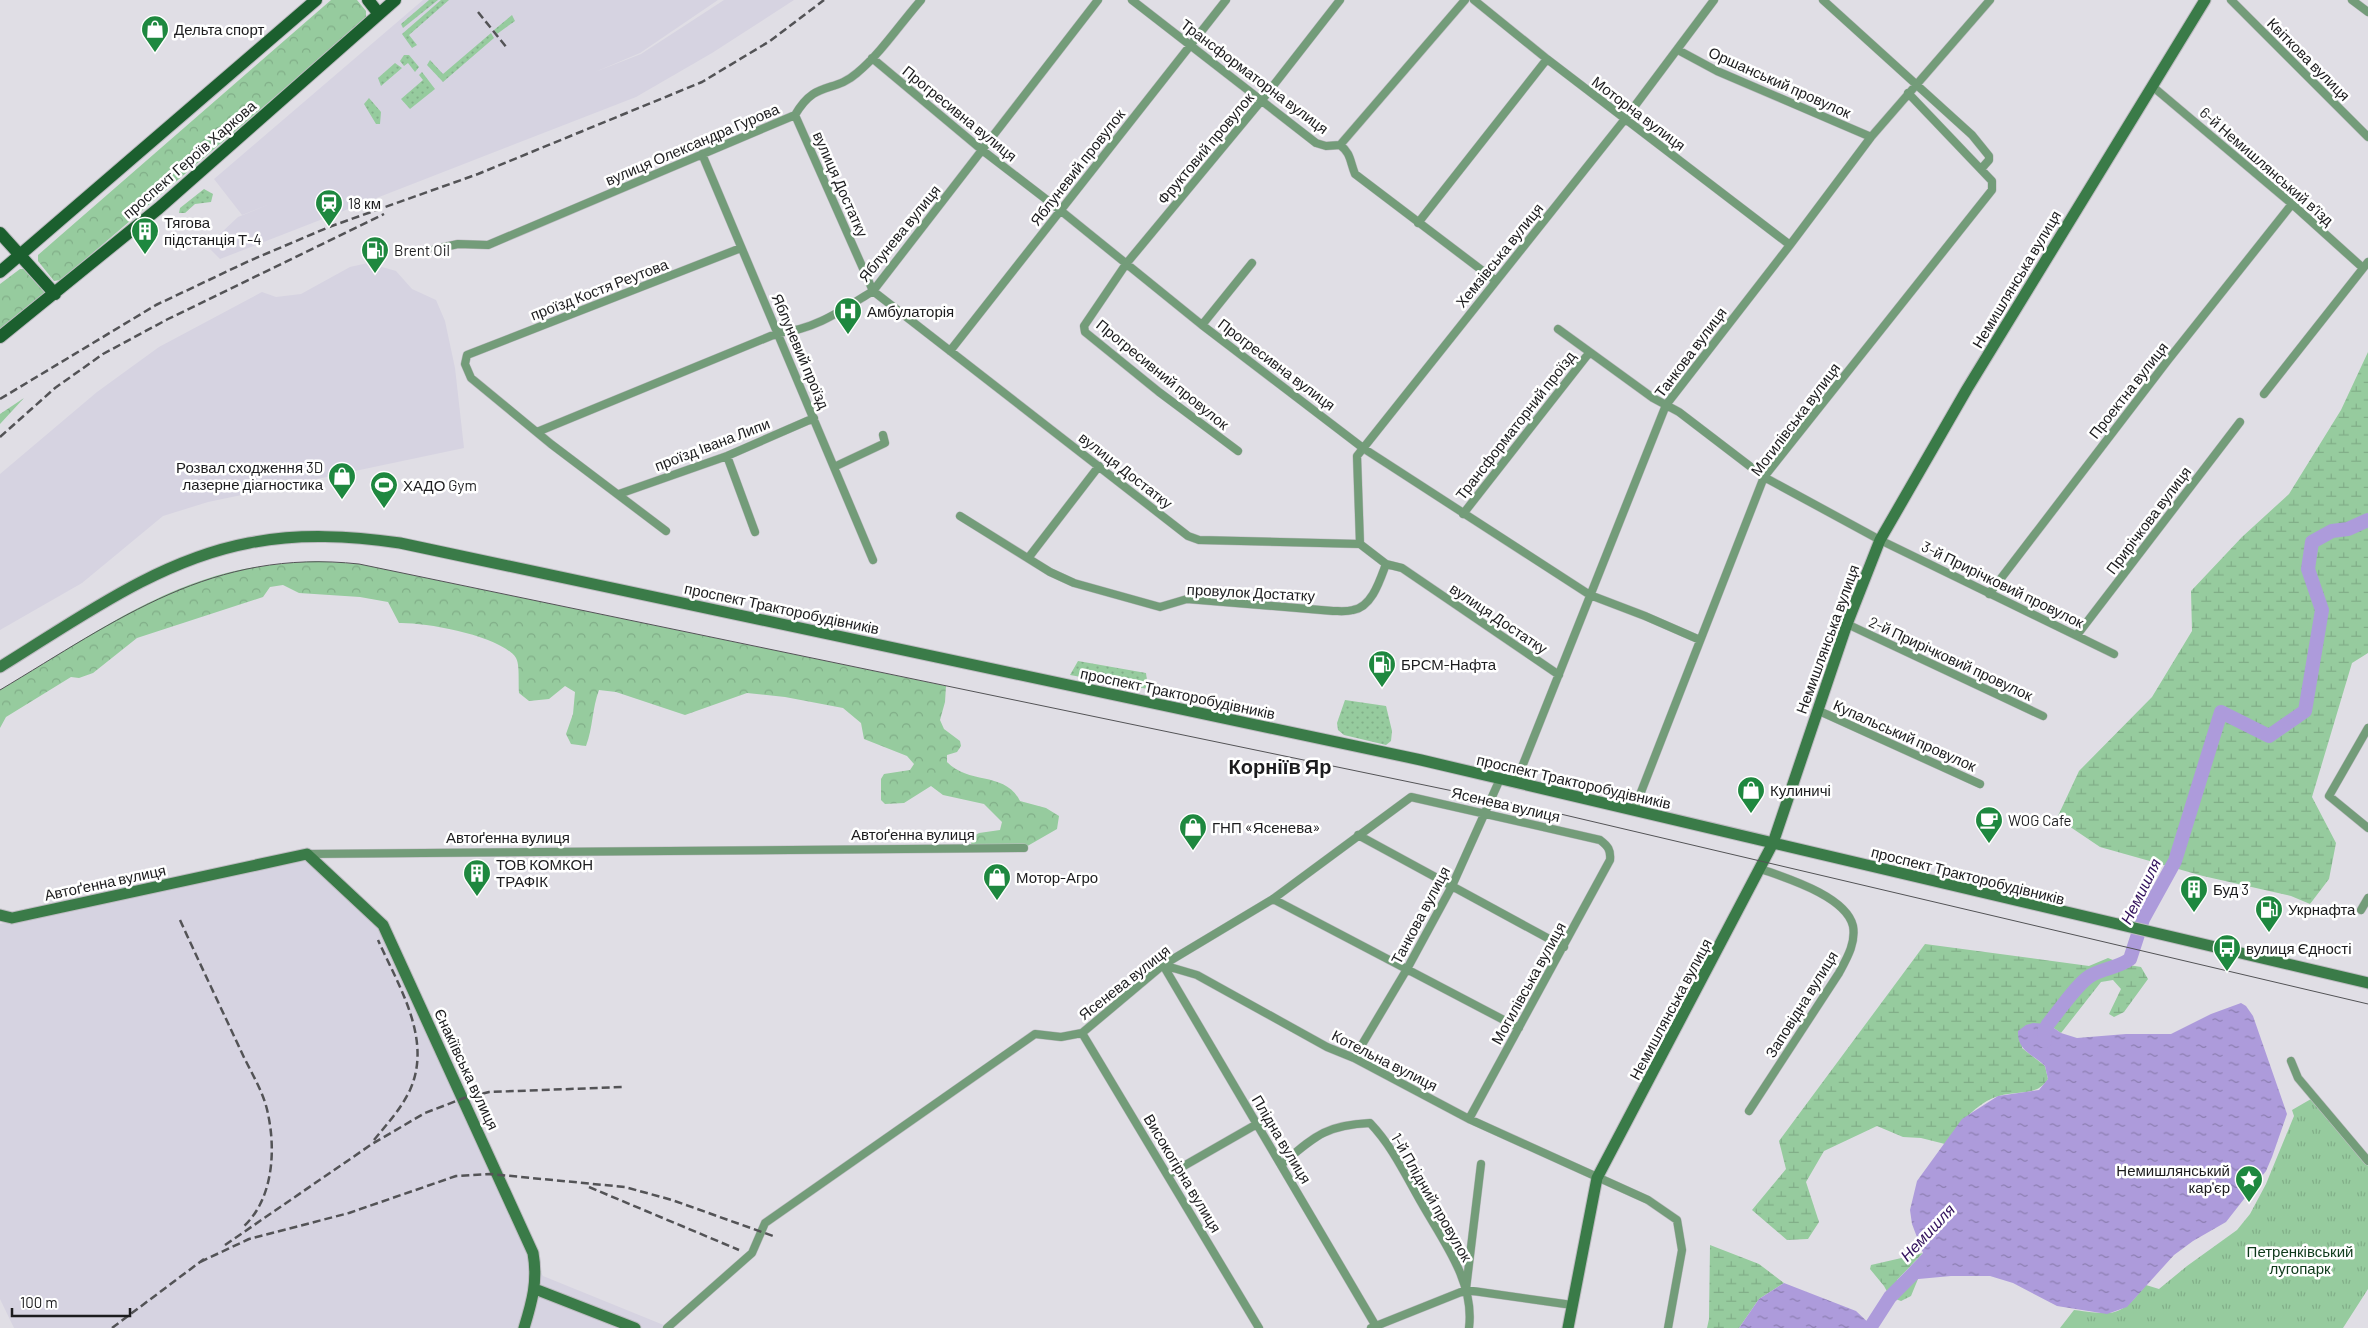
<svg xmlns="http://www.w3.org/2000/svg" width="2368" height="1328" viewBox="0 0 2368 1328" font-family="Barlow,sans-serif">
<defs>
<pattern id="grass-dots" width="8" height="8" patternUnits="userSpaceOnUse" patternTransform="scale(1.25)"><rect width="8" height="8" fill="#96cb9e"/><path d="M2 2h.1M6 6h.1" fill="none" stroke="#81ae88" stroke-width="1.8" stroke-linecap="round"/></pattern>
<pattern id="forest-crowns" width="20" height="18" patternUnits="userSpaceOnUse" patternTransform="scale(1.25)"><rect width="20" height="18" fill="#96cb9e"/><path d="M2 6a3 3 0 1 1 6 0M12 15a3 3 0 1 1 6 0" fill="none" stroke="#81ae88"/></pattern>
<pattern id="wetland-marsh" width="20" height="14" patternUnits="userSpaceOnUse" patternTransform="scale(1.25)"><rect width="20" height="14" fill="#96cb9e"/><path d="M1 5h8M5 5V1M11 12h8M15 12V8" fill="none" stroke="#81ae88"/></pattern>
<pattern id="park-tufts" width="24" height="20" patternUnits="userSpaceOnUse" patternTransform="scale(1.25)"><rect width="24" height="20" fill="#96cb9e"/><path d="M3 7l-1-3M5 7V3M7 7l1-3M15 17l-1-3M17 17v-4M19 17l1-3" fill="none" stroke="#81ae88"/></pattern>
<pattern id="water-ripples" width="26" height="14" patternUnits="userSpaceOnUse" patternTransform="scale(1.25)"><rect width="26" height="14" fill="#ad9bdb"/><path d="M2 4q2-2 4 0t4 0M15 11q2-2 4 0t4 0" fill="none" stroke="#8c7eb1"/></pattern>
</defs>
<rect width="100%" height="100%" fill="#e0dee5"/>
<path fill="#d6d3e1" d="M423,0H718L640,53L595,72L641,54L724,0H794L712,53L636,97L220,259L207,246L238,217L270,204L242,215L214,179Z
M368,263L396,271L412,289L436,300L445,321L455,368L464,448L208,502L163,516L82,583L0,630V474L97,392L159,347L262,292L276,297L301,294L350,267Z
M305,861L375,922L522,1243L543,1276L671,1328H14L0,1299V924Z"/>
<path fill="url(#grass-dots)" d="M429,0H438L403,28L401,24Z
M441,0H449L409,35L417,45L412,48L402,34Z
M512,15L515,21L497,34L494,30Z
M491,33L494,38L443,82L427,65L430,60L443,74Z
M404,55H409L419,67L415,72L408,63L404,66L400,61Z
M395,63L402,68L381,86L378,78Z
M422,72L435,89L410,109L401,99L423,80L419,75Z
M369,98L381,112L380,124H376L364,104Z
M204,189L213,194L211,202L195,204L185,213H179L180,208Z
M1078,661L1146,673L1148,689L1070,675Z
M1345,700L1386,706L1392,731L1391,741L1386,745L1344,735L1338,730L1337,723Z"/>
<path fill="url(#forest-crowns)" d="M331,0H357L366,11V19L61,280L54,281L38,261V255Z
M20,269H26L46,288L43,297L0,332V284Z
M24,398L0,424V414Z
M315,561L359,564L946,686L945,702L940,720L944,729L960,741L961,746L957,752L947,755V762C969,785 1005,771 1020,801L1046,808L1059,816L1057,829L1024,848L971,845L972,837L979,833L1000,830L1002,822L984,804L943,795L931,786L904,803L885,804L881,800V779L884,774L910,770L914,764L907,756L864,739L861,723L843,708L785,697L747,693L685,715L616,692L599,690C592,709 593,727 586,746L571,744L566,734L573,714L575,692L565,686L549,699L529,701L519,693C518,683 520,665 516,658C502,636 425,622 399,623L388,602L360,597L299,593L283,585L270,587L263,597L137,638L93,673L79,678L71,677L6,717L0,728V690C65,652 131,604 203,580C239,567 277,564 315,561Z"/>
<path fill="url(#wetland-marsh)" d="M2368,352V653L2352,663L2312,797L2336,843L2329,879L2310,904L2291,896L2203,876L2100,847L2057,818L2079,771L2152,697L2192,631L2191,591L2242,537L2289,494L2341,410Z
M1925,944L2089,966L2108,958L2123,964L2141,967L2148,979L2124,1012L2114,1017L2109,1014L2121,989L2113,980L2101,982L2061,1033L2048,1024L2026,1025L2022,1048L2045,1066L2048,1079C2037,1097 2017,1090 1999,1096C1977,1102 1957,1126 1945,1144L1921,1138L1903,1137L1877,1126L1824,1151L1806,1182L1819,1222L1808,1239L1787,1240L1752,1210L1786,1169L1779,1141Z
M1710,1245L1759,1264L1784,1283L1759,1299L1739,1328H1707L1709,1319Z
M1923,1253L1897,1280L1918,1279L1911,1296L1901,1301L1890,1297L1884,1286L1870,1269L1871,1265Z"/>
<path fill="url(#park-tufts)" d="M2311,1099L2368,1166V1289L2343,1328H2060L2074,1310C2115,1315 2119,1318 2146,1285L2159,1289L2187,1266L2237,1230L2250,1214L2266,1184L2294,1116L2292,1110Z"/>
<path fill="url(#water-ripples)" d="M2241,1003L2246,1006L2253,1016L2287,1114L2272,1157L2266,1171L2226,1222L2193,1241L2174,1255L2127,1307L2107,1314L2057,1306L2013,1283L1990,1276H1951L1897,1281L1923,1253L1912,1224L1910,1210L1917,1181L1962,1119L1998,1096L2039,1090L2048,1079L2045,1066C2033,1054 2017,1051 2018,1031L2026,1025L2033,1023L2048,1024L2061,1033L2077,1038L2126,1034H2171L2211,1014Z
M1784,1283L1856,1311L1874,1328H1739L1759,1299Z"/>
<g fill="none" stroke-linecap="round" stroke-linejoin="round">
<path stroke="#ad9bdb" stroke-width="14" d="M2045,1041L2044,1032L2048,1024C2060,1010 2076,985 2090,976C2103,968 2118,968 2130,959L2143,919L2175,861L2221,712L2269,736L2305,711L2322,610L2308,569L2312,542L2332,531L2348,529L2368,520
M1870,1328L1890,1297L1920,1267"/>
<g stroke="#bdbbc1" stroke-width="9">
<path id="street" d="M1132,0L1316,143L1326,146L1340,145C1351,153 1350,162 1355,174L1496,281
M1474,0L1547,59L1790,245
M1823,0L1972,135L1989,156V160L1981,169
M2231,0L2368,137
M2352,0L2368,12
M1678,50L1717,71L1871,137
M872,58L982,150L1060,210L1202,325L1363,448L1590,595L1645,616L1700,640
M2152,86L2292,204L2363,268
M795,115L873,291L1188,536L1199,540L1360,544L1386,564L1402,568L1559,675
M1340,145L1465,0
M702,154L873,560
M1418,223L1547,59
M435,249L458,244L488,245L795,115C816,79 833,94 857,73C881,53 900,24 921,0
M1202,325L1252,263
M1558,329L1653,398L1679,412L1764,477L1880,540L2114,654
M950,351L1226,0
M2264,394L2368,262
M537,432L778,333C815,330 842,310 873,291L1098,0
M1238,451L1159,392L1085,332L1084,326L1126,264L1262,100L1340,0
M727,456L755,532
M834,467L885,443L883,435
M619,494L727,456L814,418
M1463,514L1589,353
M960,516L1050,572L1074,583L1160,607L1187,599L1333,611C1339,611 1346,612 1353,610C1372,607 1380,580 1386,564
M666,531L551,444L471,378L465,364L467,355L741,248
M1360,544L1357,456L1625,119L1714,0
M1029,557L1099,466
M1989,594L2168,360L2292,204
M1847,624L2043,716
M2077,635L2240,422
M1817,710L1980,784
M2368,728L2329,796L2368,828
M1516,782L1666,405L1790,245L1871,137L1990,0
M1634,810L1764,477L1992,190V181L1908,93
M1358,835L1564,947
M307,854L1024,848
M1273,899L1519,1028
M2361,910L2368,898
M1163,965L1197,975L1327,1047L1354,1058L1469,1119L1648,1200L1677,1220L1682,1250L1668,1328
M1163,965L1377,1328
M1082,1033L1259,1328
M1354,1058L1407,969L1452,886L1500,779
M2291,1061L2298,1078L2368,1161
M1749,1111L1839,973C1847,958 1856,943 1853,926C1846,896 1786,878 1761,869
M1282,1164C1314,1137 1325,1125 1370,1123C1392,1146 1405,1174 1421,1202C1443,1241 1475,1282 1469,1328
M1168,1175L1257,1124
M1466,1289L1481,1164
M667,1328L752,1253L765,1223L1035,1034L1061,1037L1082,1033L1163,965L1273,899L1411,797L1600,840C1608,846 1611,850 1610,860L1469,1119
M1371,1328L1466,1290L1572,1305"/>
</g>
<g stroke="#bdbbc1" stroke-width="13">
<path id="secondary" d="M0,667C78,619 158,560 249,543C300,533 350,536 400,543L1421,760L2368,983
M0,915L12,918L307,854L383,925L533,1253C538,1281 532,1302 524,1328
M535,1289L635,1328
M1568,1328L1597,1178L1773,843L1847,624L1880,540L1967,389L2205,0"/>
</g>
<g stroke="#bdbbc1" stroke-width="14">
<path id="primary" d="M368,0L379,14
M0,233L55,294
M0,272L316,0
M0,337L159,208L395,0"/>
</g>
<use href="#street" stroke="#739c79" stroke-width="8"/>
<use href="#secondary" stroke="#3a7b48" stroke-width="11"/>
<use href="#primary" stroke="#1b5f2e" stroke-width="12"/>
<path stroke="#535356" stroke-width="1" d="M0,690C119,619 212,548 359,564L1535,808L2368,1004"/>
<path stroke="#535356" stroke-width="2.5" stroke-dasharray="8 4" stroke-linecap="butt" d="M478,12L507,48
M0,399L156,305L249,261L329,227L478,174L702,82L770,41L824,0
M0,437L55,388L103,354L168,319L384,214
M180,920C200,964 221,1008 241,1051C250,1071 264,1092 268,1114C276,1151 273,1200 243,1227
M374,1140C387,1124 401,1109 410,1090C433,1039 398,985 378,940
M589,1187L739,1250
M225,1245L372,1144L425,1113L464,1098L489,1092L623,1087
M200,1262L249,1239L349,1213L456,1176L490,1174L625,1187L672,1200L776,1237
M112,1328L204,1259"/>
</g>
<defs>
<g id="shop-pin" transform="scale(1.4375)"><path d="M0 17L-7.5 6A9.5 9.5 0 1 1 7.5 6Z" fill="#1e883f" stroke="#fff"/><path d="M-5-2.5h2.3a2.7 3.5 0 0 1 5.4 0H5L5.5 6h-11ZM-1.5-2.5h3a1.5 2.3 0 0 0-3 0Z" fill="#fff"/></g>
<g id="station-pin" transform="scale(1.4375)"><path d="M0 17L-7.5 6A9.5 9.5 0 1 1 7.5 6Z" fill="#1e883f" stroke="#fff"/><path d="M-3-6H3Q5-6 5-4V2Q5 4 3 4L4.5 6H3L1.5 4h-3L-3 6H-4.5L-3 4Q-5 4-5 2V-4Q-5-6-3-6ZM-3.5-4v3h7v-3ZM-3.5 1v1.5H-2V1ZM2 1v1.5H3.5V1Z" fill="#fff"/></g>
<g id="building-pin" transform="scale(1.4375)"><path d="M0 17L-7.5 6A9.5 9.5 0 1 1 7.5 6Z" fill="#1e883f" stroke="#fff"/><path d="M-4-6H4V6H1V3H-1V6H-4ZM-2.5-4.3h1.7v1.8h-1.7ZM.8-4.3h1.7v1.8H.8ZM-2.5-1h1.7V.8h-1.7ZM.8-1h1.7V.8H.8Z" fill="#fff"/></g>
<g id="fuel-pin" transform="scale(1.4375)"><path d="M0 17L-7.5 6A9.5 9.5 0 1 1 7.5 6Z" fill="#1e883f" stroke="#fff"/><path d="M-5.5-6h7V0h2V4h1.3V-2.5L3-4.5l.8-.8L6-3V5H2.5V1h-1V6h-7ZM-4.2-4.7v3.2H.2V-4.7Z" fill="#fff"/></g>
<g id="hospital-pin" transform="scale(1.4375)"><path d="M0 17L-7.5 6A9.5 9.5 0 1 1 7.5 6Z" fill="#1e883f" stroke="#fff"/><path d="M-5-5h3v3.5h4V-5h3V5h-3V1.5h-4V5h-3Z" fill="#fff"/></g>
<g id="stadium-pin" transform="scale(1.4375)"><path d="M0 17L-7.5 6A9.5 9.5 0 1 1 7.5 6Z" fill="#1e883f" stroke="#fff"/><path d="M0-5a6.5 5 0 1 0 0 10a6.5 5 0 1 0 0-10ZM-3.5-1.8h7v3.6h-7Z" fill="#fff"/></g>
<g id="cafe-pin" transform="scale(1.4375)"><path d="M0 17L-7.5 6A9.5 9.5 0 1 1 7.5 6Z" fill="#1e883f" stroke="#fff"/><path d="M-5.5-4.5H6V0H3Q3 3.5 0 3.5H-2.5Q-5.5 3.5-5.5 0ZM3-3.2v2h1.7v-2ZM-6 4.5H4V6H-6Z" fill="#fff"/></g>
<g id="bus-pin" transform="scale(1.4375)"><path d="M0 17L-7.5 6A9.5 9.5 0 1 1 7.5 6Z" fill="#1e883f" stroke="#fff"/><path d="M-5-6H5V4H4V6H2V4H-2V6H-4V4H-5ZM-3.5-4V0h7V-4ZM-3.5 1.2v1.5H-2V1.2ZM2 1.2v1.5H3.5V1.2Z" fill="#fff"/></g>
<g id="sight-pin" transform="scale(1.4375)"><path d="M0 17L-7.5 6A9.5 9.5 0 1 1 7.5 6Z" fill="#1e883f" stroke="#fff"/><path d="M0-6L1.8-2.2L6-1.7L2.9 1.2L3.7 5.4L0 3.3L-3.7 5.4L-2.9 1.2L-6-1.7L-1.8-2.2Z" fill="#fff"/></g>
</defs>
<g fill-rule="evenodd">
<use href="#shop-pin" x="155" y="29"/>
<use href="#station-pin" x="329" y="203"/>
<use href="#building-pin" x="145" y="231"/>
<use href="#fuel-pin" x="375" y="250"/>
<use href="#hospital-pin" x="848" y="311"/>
<use href="#shop-pin" x="342" y="476"/>
<use href="#stadium-pin" x="384" y="485"/>
<use href="#fuel-pin" x="1382" y="664"/>
<use href="#shop-pin" x="1751" y="790"/>
<use href="#cafe-pin" x="1989" y="820"/>
<use href="#shop-pin" x="1193" y="827"/>
<use href="#building-pin" x="477" y="873"/>
<use href="#shop-pin" x="997" y="877"/>
<use href="#building-pin" x="2194" y="889"/>
<use href="#fuel-pin" x="2269" y="909"/>
<use href="#bus-pin" x="2227" y="948"/>
<use href="#sight-pin" x="2249" y="1179"/>
</g>
<g text-anchor="middle" dominant-baseline="central" stroke-width="5" stroke-linejoin="round" paint-order="stroke">
<g font-size="15" fill="#1c1c1e" stroke="#fff" text-anchor="start">
<text x="174" y="29">Дельта спорт</text>
<text x="348" y="203">18 км</text>
<text x="164" y="222">Тягова<tspan x="164" dy="17">підстанція Т-4</tspan></text>
<text x="394" y="250">Brent Oil</text>
<text x="867" y="311">Амбулаторія</text>
<text x="323" y="467" text-anchor="end">Розвал сходження 3D<tspan x="323" dy="17">лазерне діагностика</tspan></text>
<text x="403" y="485">ХАДО Gym</text>
<text x="1401" y="664">БРСМ-Нафта</text>
<text x="1770" y="790">Кулиничі</text>
<text x="2008" y="820">WOG Cafe</text>
<text x="1212" y="827">ГНП «Ясенева»</text>
<text x="496" y="864">ТОВ КОМКОН<tspan x="496" dy="17">ТРАФІК</tspan></text>
<text x="1016" y="877">Мотор-Агро</text>
<text x="2213" y="889">Буд 3</text>
<text x="2288" y="909">Укрнафта</text>
<text x="2246" y="948">вулиця Єдності</text>
<text x="2230" y="1170" text-anchor="end">Немишлянський<tspan x="2230" dy="17">кар'єр</tspan></text>
</g>
<g font-size="15" fill="#1c1c1e" stroke="#fff">
<text transform="translate(2309 59) rotate(45)">Квіткова вулиця</text>
<text transform="translate(1255 76) rotate(37)">Трансформаторна вулиця</text>
<text transform="translate(1780 82) rotate(24)">Оршанський провулок</text>
<text transform="translate(960 113) rotate(39)">Прогресивна вулиця</text>
<text transform="translate(1639 113) rotate(37)">Моторна вулиця</text>
<text transform="translate(692 144) rotate(-23)">вулиця Олександра Гурова</text>
<text transform="translate(1205 148) rotate(-50)">Фруктовий провулок</text>
<text transform="translate(189 159) rotate(-41)">проспект Героїв Харкова</text>
<text transform="translate(2267 166) rotate(41)">6-й Немишлянський в’їзд</text>
<text transform="translate(1077 167) rotate(-52)">Яблуневий провулок</text>
<text transform="translate(841 184) rotate(66)">вулиця Достатку</text>
<text transform="translate(899 233) rotate(-51)">Яблунева вулиця</text>
<text transform="translate(1499 255) rotate(-51)">Хемзівська вулиця</text>
<text transform="translate(2016 279) rotate(-59)">Немишлянська вулиця</text>
<text transform="translate(599 289) rotate(-21)">проїзд Костя Реутова</text>
<text transform="translate(801 351) rotate(67)">Яблуневий проїзд</text>
<text transform="translate(1690 352) rotate(-53)">Танкова вулиця</text>
<text transform="translate(1277 364) rotate(37)">Прогресивна вулиця</text>
<text transform="translate(1163 374) rotate(39)">Прогресивний провулок</text>
<text transform="translate(2128 390) rotate(-52)">Проектна вулиця</text>
<text transform="translate(1795 419) rotate(-53)">Могилівська вулиця</text>
<text transform="translate(1515 425) rotate(-52)">Трансформаторний проїзд</text>
<text transform="translate(712 444) rotate(-21)">проїзд Івана Липи</text>
<text transform="translate(1126 470) rotate(38)">вулиця Достатку</text>
<text transform="translate(2148 520) rotate(-53)">Прирічкова вулиця</text>
<text transform="translate(2003 584) rotate(26)">3-й Прирічковий провулок</text>
<text transform="translate(1251 592) rotate(3)">провулок Достатку</text>
<text transform="translate(782 608) rotate(12)">проспект Тракторобудівників</text>
<text transform="translate(1499 618) rotate(34)">вулиця Достатку</text>
<text transform="translate(1827 639) rotate(-70)">Немишлянська вулиця</text>
<text transform="translate(1951 658) rotate(25)">2-й Прирічковий провулок</text>
<text transform="translate(1178 693) rotate(12)">проспект Тракторобудівників</text>
<text transform="translate(1905 735) rotate(24)">Купальський провулок</text>
<text transform="translate(1574 781) rotate(13)">проспект Тракторобудівників</text>
<text transform="translate(1506 804) rotate(13)">Ясенева вулиця</text>
<text x="913" y="834">Автоґенна вулиця</text>
<text x="508" y="837">Автоґенна вулиця</text>
<text transform="translate(1968 875) rotate(14)">проспект Тракторобудівників</text>
<text transform="translate(105 882) rotate(-12)">Автоґенна вулиця</text>
<text transform="translate(1420 915) rotate(-62)">Танкова вулиця</text>
<text transform="translate(1124 982) rotate(-38)">Ясенева вулиця</text>
<text transform="translate(1528 983) rotate(-61)">Могилівська вулиця</text>
<text transform="translate(1801 1004) rotate(-58)">Заповідна вулиця</text>
<text transform="translate(1670 1009) rotate(-62)">Немишлянська вулиця</text>
<text transform="translate(1385 1060) rotate(27)">Котельна вулиця</text>
<text transform="translate(467 1069) rotate(65)">Єнакіївська вулиця</text>
<text transform="translate(1282 1139) rotate(59)">Плідна вулиця</text>
<text transform="translate(1183 1173) rotate(59)">Високогірна вулиця</text>
<text transform="translate(1432 1197) rotate(60)">1-й Плідний провулок</text>
</g>
<g font-size="15" fill="#0f3b1b" stroke="#fff">
<text x="2300" y="1251">Петренківський<tspan x="2300" dy="17">лугопарк</tspan></text>
</g>
<g font-size="16" font-style="italic" fill="#32125c" stroke="#fff">
<text transform="translate(2140 891) rotate(-64)">Немишля</text>
<text transform="translate(1927 1232) rotate(-47)">Немишля</text>
</g>
<g font-size="20" font-weight="bold" fill="#1c1c1e" stroke="#fff">
<text x="1280" y="766">Корніїв Яр</text>
</g>
</g>
<path d="M12 1308v8h118v-8" fill="none" stroke="#1c1c1e" stroke-width="2.5"/>
<text x="20" y="1308" font-size="15" fill="#1c1c1e" stroke="#ffffff" stroke-width="4" paint-order="stroke">100 m</text>
</svg>
